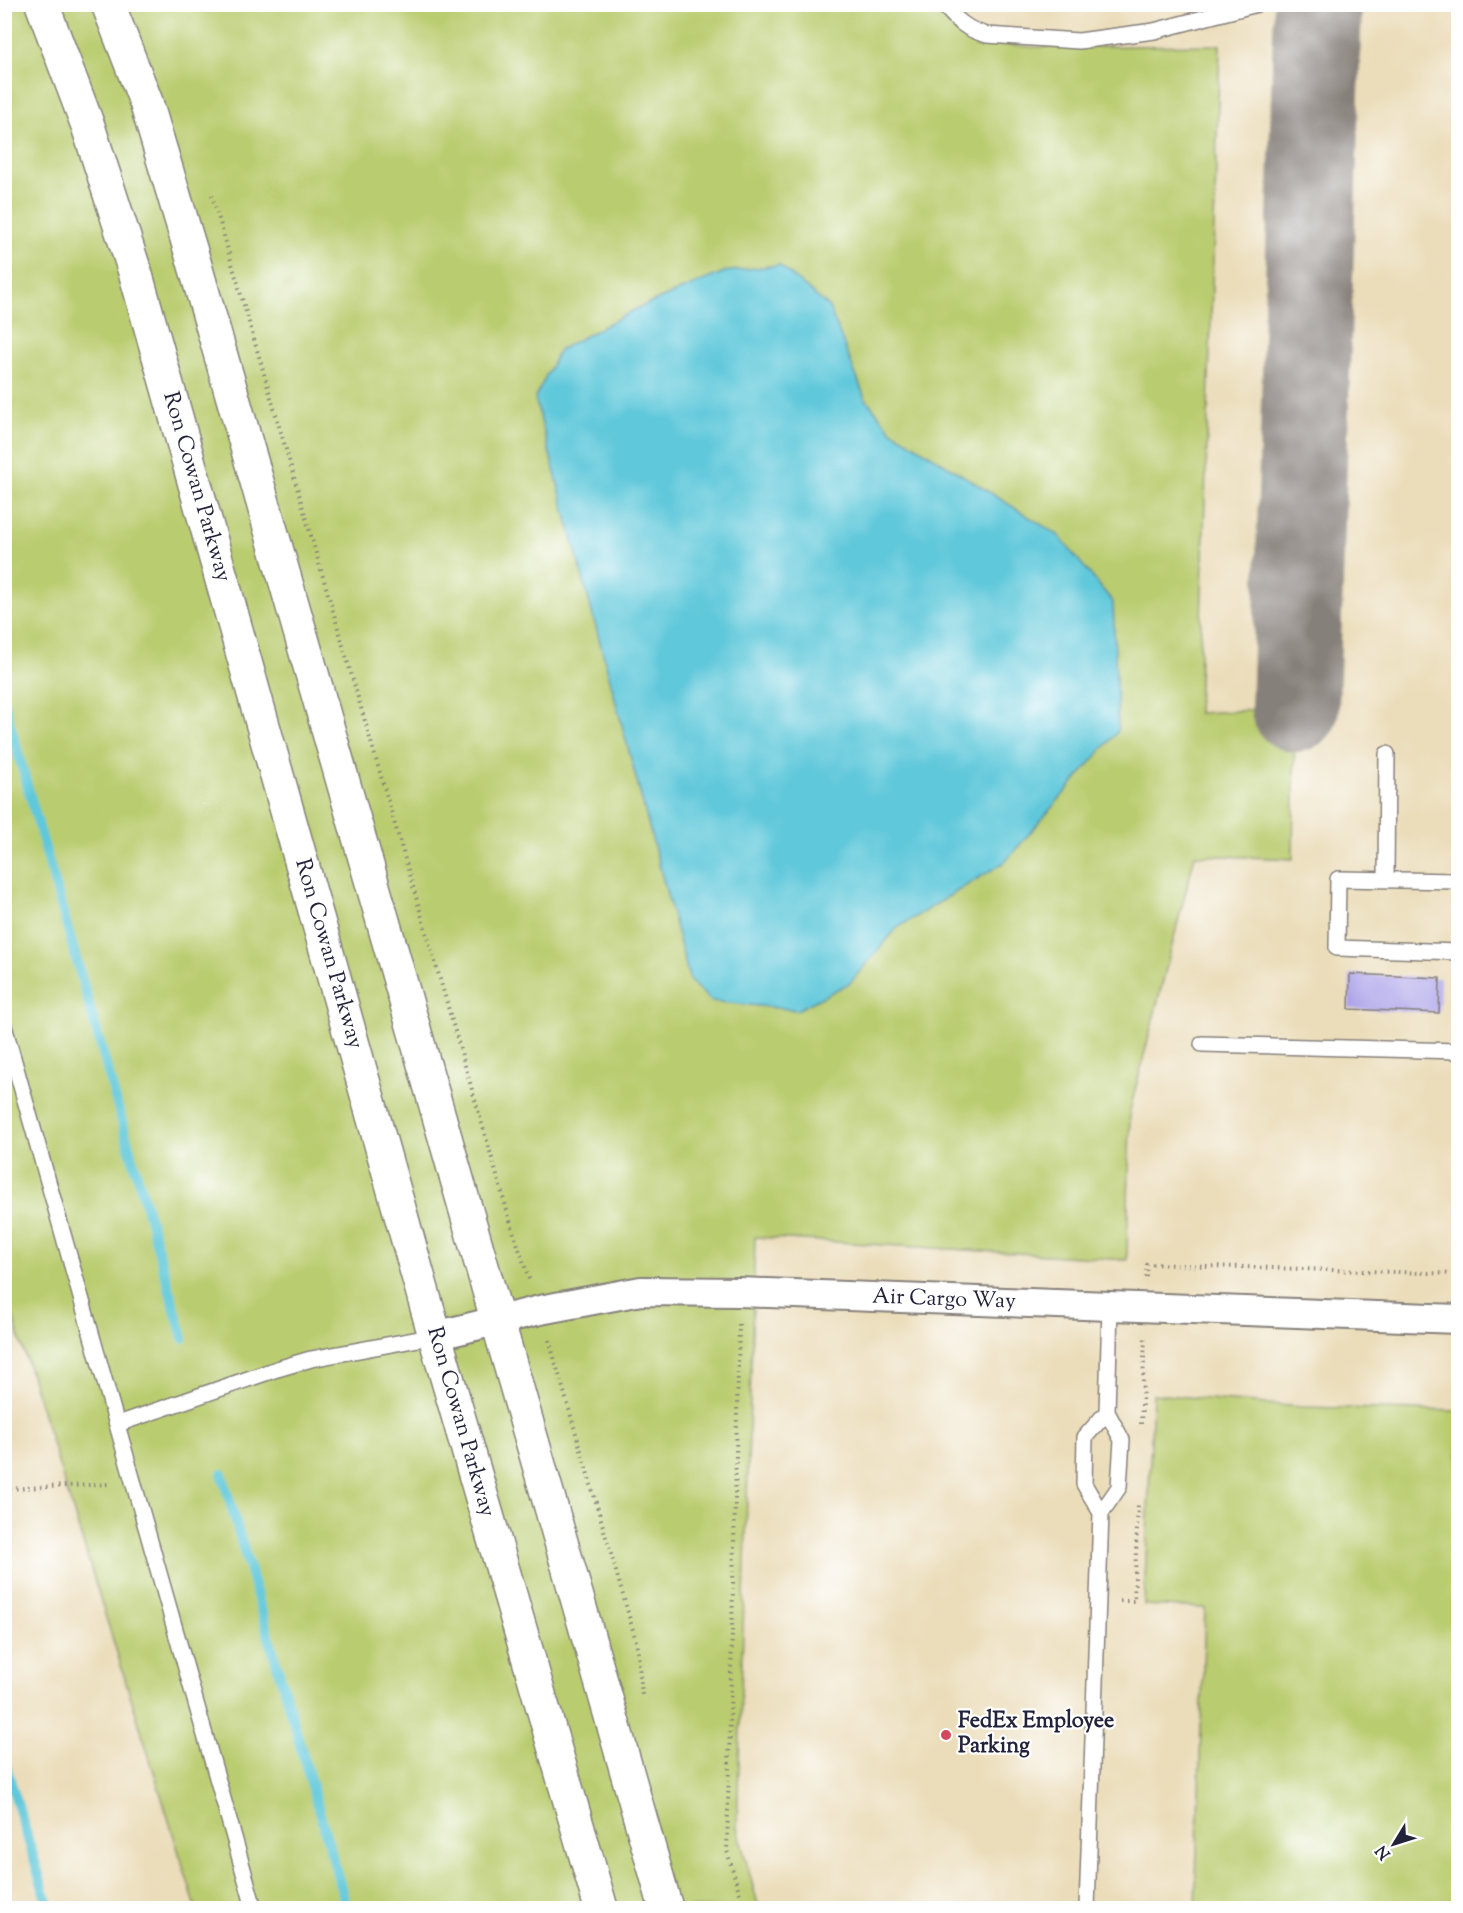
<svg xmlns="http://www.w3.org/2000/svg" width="1463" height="1913" viewBox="0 0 1463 1913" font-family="'Sorts Mill Goudy',serif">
<rect width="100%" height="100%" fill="#fff"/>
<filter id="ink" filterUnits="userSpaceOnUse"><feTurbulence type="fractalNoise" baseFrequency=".0167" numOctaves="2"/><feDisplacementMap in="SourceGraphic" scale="12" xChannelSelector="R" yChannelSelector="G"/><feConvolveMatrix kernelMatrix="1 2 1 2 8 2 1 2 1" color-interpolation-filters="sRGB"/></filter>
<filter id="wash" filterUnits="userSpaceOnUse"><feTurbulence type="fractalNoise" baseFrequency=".008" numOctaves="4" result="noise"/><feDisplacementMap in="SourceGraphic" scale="24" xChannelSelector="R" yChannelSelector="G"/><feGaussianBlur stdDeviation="1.35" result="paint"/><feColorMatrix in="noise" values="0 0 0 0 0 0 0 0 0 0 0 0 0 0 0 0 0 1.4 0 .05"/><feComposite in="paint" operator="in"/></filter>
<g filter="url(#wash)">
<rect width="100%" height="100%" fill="#ebddba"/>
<path fill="#bacc70" stroke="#6e7756" stroke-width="1.5" d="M932,4L964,40L1032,47L1220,45L1198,713L1295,708L1293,859L1195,855L1130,1110L1127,1260L755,1237L737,1828L759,1908H196L5,1291L4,5Z
M1153,1394L1301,1407L1458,1411V1908H1195L1205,1608L1144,1605Z"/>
<path fill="#5fc8da" stroke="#40758a" stroke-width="1.5" d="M779,265L829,307L865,398L892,431L1058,535L1113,602L1118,731L1005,862L897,928L850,983L797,1010L711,1001L690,981L535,398L559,350L636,309L724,272Z"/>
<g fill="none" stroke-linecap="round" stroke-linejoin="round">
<path stroke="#5fc8da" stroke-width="10" d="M4,703L183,1338
M222,1474L347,1908
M4,1760L49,1908"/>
<path stroke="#86807a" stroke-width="88" d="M1295,708L1318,4"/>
</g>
<g id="blocks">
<path fill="#aca2e9" d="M1350,974L1440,978L1439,1013L1349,1009Z"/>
</g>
</g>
<g filter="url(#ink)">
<use href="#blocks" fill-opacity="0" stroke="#86807a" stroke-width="1.5"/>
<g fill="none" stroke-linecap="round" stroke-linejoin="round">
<g stroke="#86807a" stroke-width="18">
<path id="service" d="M943,4C956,20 967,30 987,35L1079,41L1154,31L1257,4
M1386,880L1387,754
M1458,881L1338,879L1337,948L1458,952
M4,1026L254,1908
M1202,1044L1458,1051
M118,1424L277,1369L311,1359L435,1336
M1101,1513L1119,1487L1122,1440L1107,1412L1110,1307
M1087,1908L1101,1513L1084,1484L1085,1437L1107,1412"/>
</g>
<g stroke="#86807a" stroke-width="32">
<path id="minor" d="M435,1336L540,1310L641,1291L739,1292L1458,1319"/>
</g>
<g stroke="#86807a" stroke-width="36">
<path id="secondary" d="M42,4L88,126L136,275L435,1336L601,1908
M108,4L146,102L194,262L666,1908"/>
</g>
<path stroke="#86807a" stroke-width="4" stroke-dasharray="1.5 4.5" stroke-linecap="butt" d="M212,195L514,1234L530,1282
M1146,1277L1147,1264L1458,1274
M739,1324L727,1851L744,1908
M549,1340L637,1644L642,1695
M1141,1424L1145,1338
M4,1489L109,1484
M1120,1601H1134L1138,1503"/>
<use href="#service" stroke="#fff" stroke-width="15"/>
<use href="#minor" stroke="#fff" stroke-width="28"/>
<use href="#secondary" stroke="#fff" stroke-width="33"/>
</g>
</g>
<circle fill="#d1495b" stroke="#fff" stroke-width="2" cx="946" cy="1735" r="6"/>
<g text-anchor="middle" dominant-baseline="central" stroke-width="4.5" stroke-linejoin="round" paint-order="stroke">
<g font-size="22" fill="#22223b" stroke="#fff">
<text transform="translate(196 487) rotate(74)">Ron Cowan Parkway</text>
<text transform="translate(328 954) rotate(74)">Ron Cowan Parkway</text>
<text transform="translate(944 1300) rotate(2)">Air Cargo Way</text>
<text transform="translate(460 1422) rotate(74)">Ron Cowan Parkway</text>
</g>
<g font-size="22" font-weight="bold" fill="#22223b" stroke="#fff" text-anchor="start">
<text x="958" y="1722">FedEx Employee<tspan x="958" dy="25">Parking</tspan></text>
</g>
</g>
<rect width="1463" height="1913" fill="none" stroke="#fff" stroke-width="24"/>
<g transform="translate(1394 1844) rotate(232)" stroke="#ffffff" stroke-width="4.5" paint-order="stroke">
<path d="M0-4.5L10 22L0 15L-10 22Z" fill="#22223b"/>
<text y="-9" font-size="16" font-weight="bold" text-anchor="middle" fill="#22223b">N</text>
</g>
</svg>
